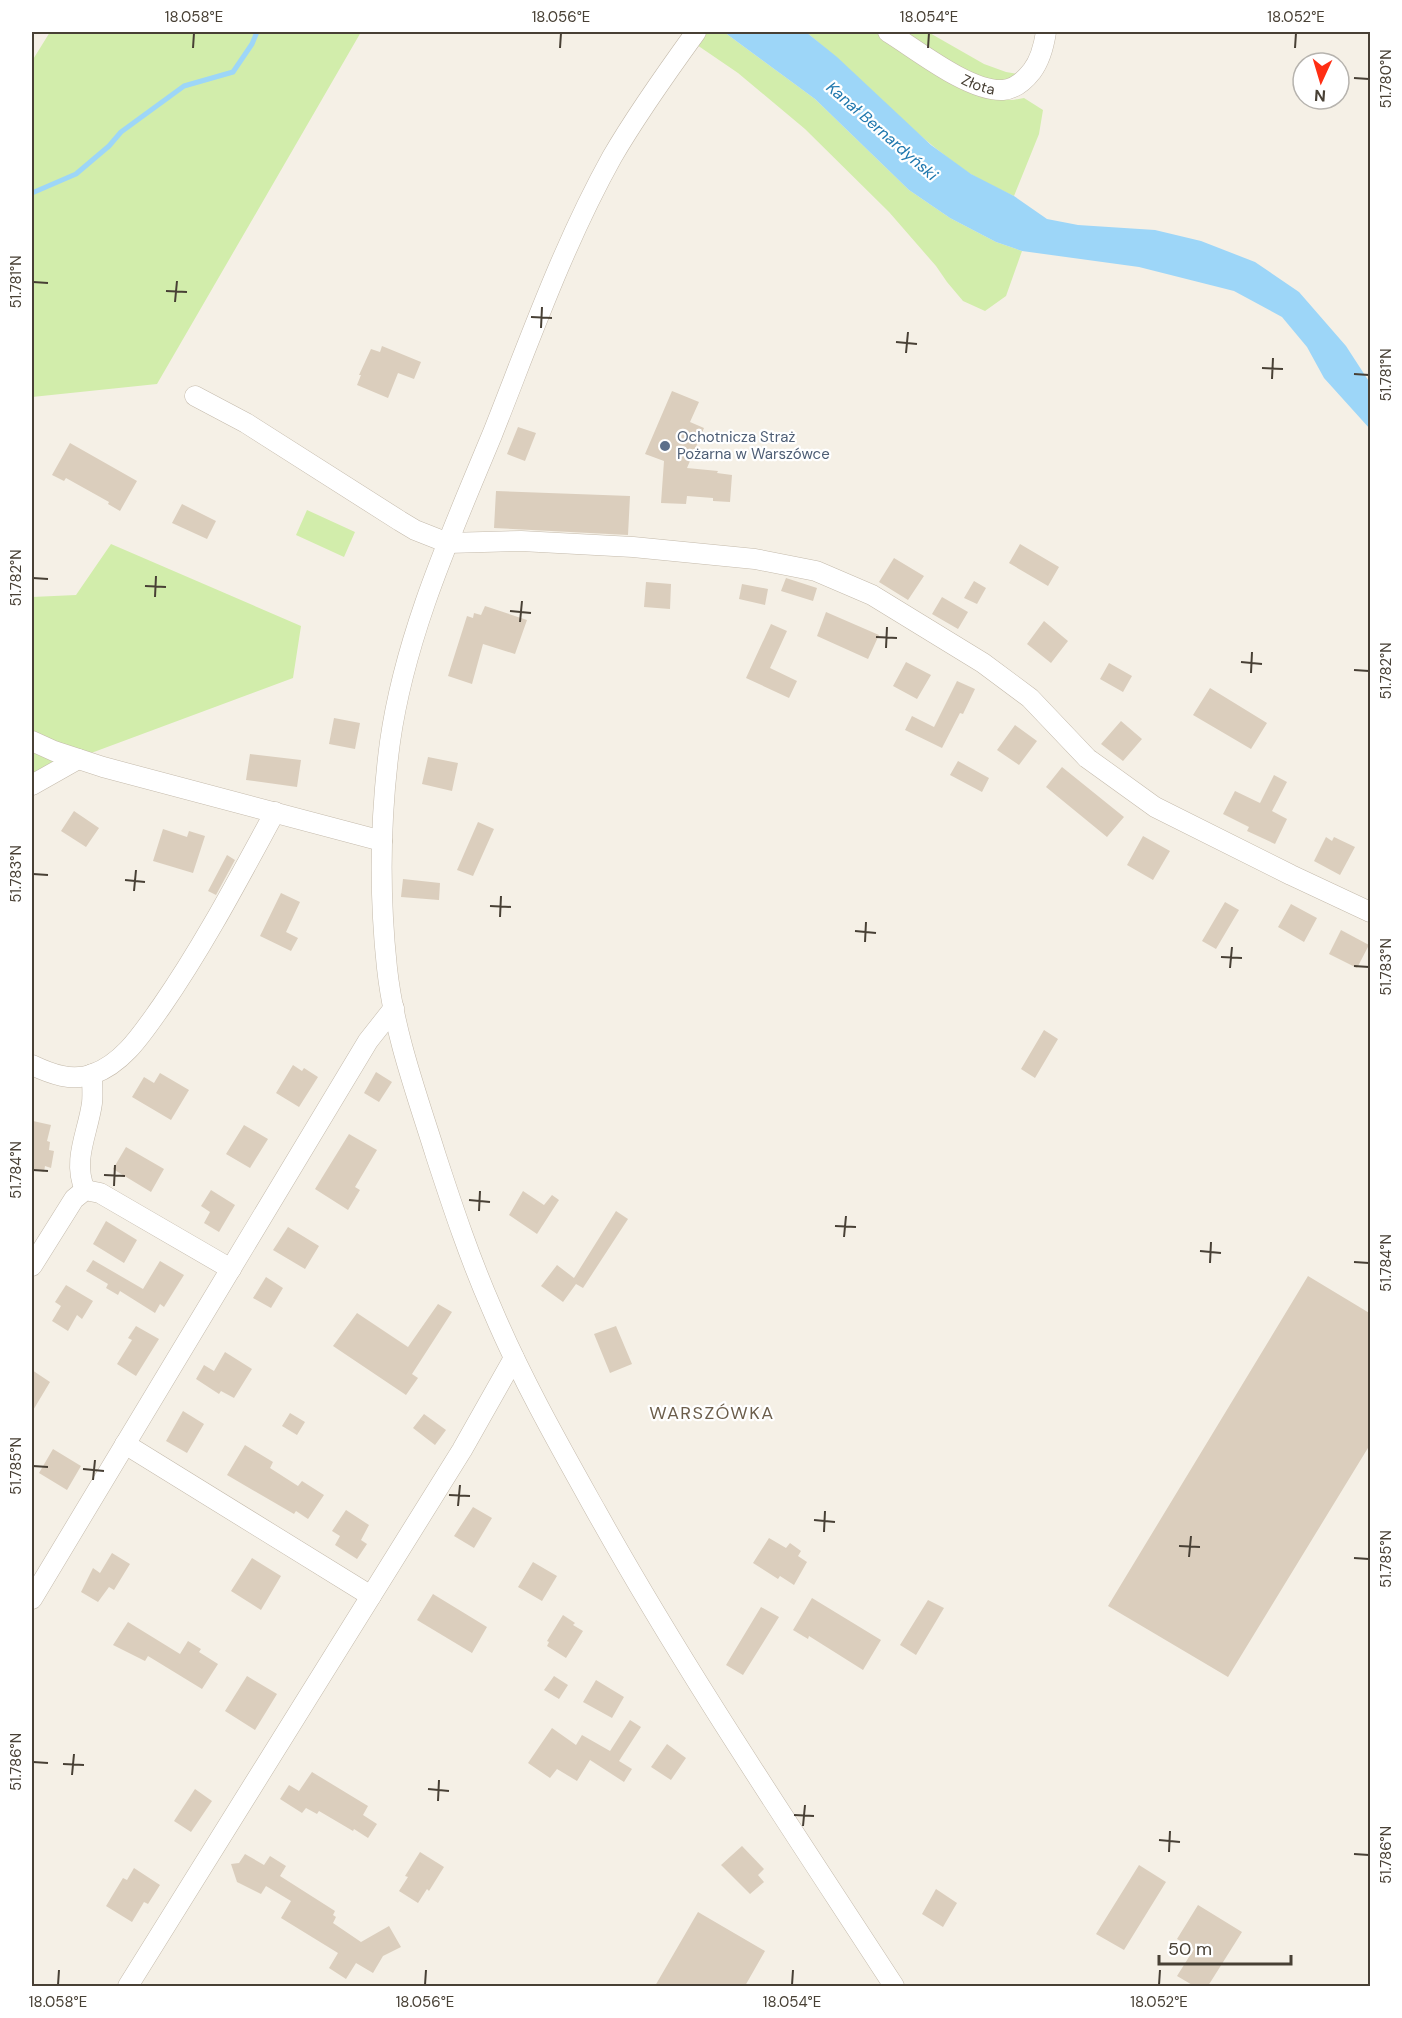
<svg xmlns="http://www.w3.org/2000/svg" width="1402" height="2018" viewBox="0 0 1402 2018" font-family="'DM Sans',sans-serif">
<rect width="100%" height="100%" fill="#f5f0e6"/>
<path fill="#d2edab" d="M50,32H361L157,384L32,397V61Z
M678,32H724L815,99L909,190L950,218L996,242L1022,251L1006,296L985,311L963,301L947,282L936,266L889,212L805,129L738,73Z
M806,32H875L999,99L1013,100L1024,98L1043,110L1039,134L1014,196C999,189 983,182 969,173C910,133 861,77 806,32Z
M899,32H928L984,64L1006,72L1018,74C1011,79 1004,81 996,81C967,78 924,46 899,32Z
M307,510L355,532L344,557L296,535Z
M111,544L301,626L293,678L32,775V597L76,595Z"/>
<path fill="#9dd6f8" d="M724,32H806L837,57L931,145L971,174L1014,196L1047,219L1078,225L1155,230L1201,241L1255,262L1299,292L1346,346L1370,383V429L1324,378L1307,347L1282,317L1234,291L1139,267L1022,251L996,242L950,218L909,190L815,99Z"/>
<g fill="none" stroke-linecap="round" stroke-linejoin="round">
<path stroke="#9dd6f8" stroke-width="5" d="M32,193L76,174L109,146L121,132L184,86L233,72L252,44L257,32"/>
</g>
<path fill="#dbcebd" d="M382,346L421,362L414,379L398,373L388,398L357,385L361,375H359L371,349L380,352Z
M672,391L699,402L690,422L704,428L687,468L718,471L717,473L732,475L730,502L713,501V498L687,496L686,504L661,503L664,461L645,454Z
M518,427L536,433L525,461L507,454Z
M70,443L137,481L120,511L108,504L109,502L66,478L64,481L52,475Z
M496,491L630,496L628,535L494,528Z
M182,504L216,521L207,539L172,523Z
M1020,544L1059,567L1048,586L1009,563Z
M894,558L924,576L908,600L879,582Z
M786,578L817,588L813,601L781,591Z
M974,581L986,588L977,604L964,598Z
M646,582L671,584L670,609L644,607Z
M742,584L768,589L765,605L739,599Z
M942,597L968,612L958,629L932,614Z
M485,606L527,620L515,654L483,644L472,684L448,676L467,616L473,618L474,613L481,615Z
M826,612L879,635L868,659L817,636Z
M1044,621L1068,641L1051,663L1027,644Z
M771,624L787,631L770,668L797,681L789,698L746,678Z
M906,662L931,675L917,699L893,686Z
M1109,663L1132,676L1123,692L1100,679Z
M957,681L975,689L963,714L960,713L942,748L905,730L912,716L934,727Z
M1210,688L1267,723L1251,749L1193,715Z
M334,718L360,723L355,749L329,744Z
M1121,721L1142,739L1123,761L1101,744Z
M1015,725L1037,741L1019,765L997,750Z
M250,754L301,760L297,787L246,780Z
M428,757L458,763L452,791L422,784Z
M958,761L989,778L982,792L950,775Z
M1062,767L1124,817L1107,837L1046,787Z
M1274,775L1287,782L1272,811L1287,819L1275,844L1247,831L1249,827L1223,814L1235,791L1260,803Z
M74,811L99,828L86,847L61,831Z
M478,822L494,829L473,876L457,870Z
M163,829L187,837L189,831L205,836L193,873L153,861Z
M1143,836L1170,851L1153,880L1127,865Z
M1326,837L1332,841L1334,837L1355,847L1340,875L1314,861Z
M227,855L235,860L216,895L208,891Z
M403,879L440,883L439,900L401,897Z
M281,893L300,902L286,932L298,938L291,951L260,936Z
M1225,902L1239,910L1216,949L1202,941Z
M1291,904L1317,918L1304,942L1278,927Z
M1341,930L1369,945L1357,968L1329,954Z
M1044,1030L1058,1039L1035,1078L1021,1069Z
M293,1065L302,1071L304,1068L318,1077L299,1107L276,1093Z
M376,1072L392,1082L379,1102L364,1093Z
M160,1073L189,1090L171,1120L132,1097L144,1077L154,1083Z
M33,1121L51,1125L47,1141L50,1142L49,1150L54,1151L51,1168L45,1166L44,1172L32,1169Z
M244,1125L268,1139L250,1168L226,1154Z
M349,1134L377,1150L355,1187L360,1190L348,1210L315,1189Z
M126,1147L164,1169L151,1192L113,1169Z
M211,1190L235,1205L219,1232L204,1223L210,1212L201,1206Z
M523,1191L544,1205L552,1195L559,1200L537,1234L509,1215Z
M616,1211L628,1219L583,1288L576,1284L563,1302L541,1286L557,1265L574,1278Z
M106,1221L137,1240L124,1263L93,1244Z
M288,1227L319,1246L305,1269L273,1250Z
M93,1260L143,1289L160,1261L184,1275L164,1307L160,1304L155,1313L120,1291L118,1295L106,1288L108,1284L86,1271Z
M1308,1276L1371,1314V1443L1228,1677L1108,1606Z
M266,1277L283,1288L271,1308L253,1298Z
M66,1285L93,1301L82,1319L77,1315L68,1331L52,1321L61,1306L55,1302Z
M438,1304L452,1312L412,1374L418,1378L406,1395L333,1346L357,1313L408,1347Z
M136,1326L159,1339L136,1376L117,1364L132,1340L128,1338Z
M616,1326L632,1364L610,1373L594,1334Z
M225,1352L252,1369L234,1398L221,1391L219,1394L196,1379L204,1365L214,1371Z
M32,1370L50,1382L32,1412Z
M183,1411L204,1424L187,1453L166,1441Z
M290,1413L305,1422L297,1435L282,1426Z
M424,1414L446,1430L435,1445L413,1428Z
M245,1445L273,1462L270,1468L298,1486L302,1481L324,1495L308,1519L296,1511L294,1514L227,1475Z
M53,1449L81,1466L67,1490L39,1473Z
M473,1507L492,1518L474,1548L454,1536Z
M346,1510L369,1525L361,1540L367,1544L357,1559L335,1545L340,1536L332,1531Z
M769,1538L786,1548L790,1543L801,1551L798,1556L807,1562L794,1585L780,1576L778,1579L753,1563Z
M112,1553L130,1564L114,1590L109,1587L98,1602L81,1592L93,1568L100,1573Z
M252,1558L281,1576L261,1610L231,1591Z
M533,1562L557,1576L542,1601L518,1587Z
M433,1594L487,1627L472,1653L417,1620Z
M812,1598L881,1640L863,1670L809,1636L808,1639L793,1630Z
M928,1600L944,1608L916,1655L900,1645Z
M761,1607L779,1617L743,1675L726,1665Z
M563,1615L575,1623L573,1625L583,1631L566,1658L547,1646L549,1642L547,1641Z
M128,1622L180,1654L188,1641L201,1649L199,1652L218,1664L202,1689L148,1656L145,1661L113,1645Z
M247,1676L277,1694L255,1730L225,1711Z
M554,1676L568,1685L559,1699L544,1690Z
M596,1680L624,1697L612,1718L583,1702Z
M630,1720L641,1727L619,1761L632,1769L624,1782L590,1760L577,1781L557,1769L550,1778L528,1763L552,1728L576,1745L582,1735L610,1751Z
M667,1744L686,1758L671,1780L651,1767Z
M312,1772L368,1806L363,1815L377,1824L368,1838L354,1829L353,1831L319,1811L317,1814L306,1808L302,1813L280,1799L289,1785L299,1791Z
M195,1789L212,1801L191,1832L174,1821Z
M742,1846L764,1869L758,1875L764,1882L750,1894L721,1865Z
M420,1852L444,1867L429,1891L427,1889L418,1903L399,1891L408,1877L405,1876Z
M245,1854L264,1865L270,1856L286,1866L280,1876L335,1911L333,1915L336,1917L333,1923L361,1942L389,1926L401,1947L383,1956L373,1973L356,1963L346,1979L329,1968L338,1953L281,1918L291,1901L266,1886L261,1894L237,1882L231,1864L239,1863Z
M1139,1865L1166,1882L1124,1950L1096,1934Z
M134,1868L160,1885L148,1904L144,1902L132,1922L106,1906L123,1878L127,1880Z
M936,1889L957,1903L943,1927L922,1914Z
M1198,1905L1242,1932L1208,1986H1194L1177,1976L1194,1949L1177,1939Z
M698,1912L765,1951L745,1986H655Z"/>
<g fill="none" stroke-linecap="round" stroke-linejoin="round">
<g stroke="#c4baab" stroke-width="21">
<g id="minor">
<path d="M696,32C667,72 637,114 612,157C563,245 529,342 492,435C451,534 405,635 390,742C380,817 379,893 387,968C394,1033 417,1095 436,1156C453,1208 470,1259 492,1309C521,1378 559,1445 596,1511C687,1674 792,1829 894,1986"/>
<path id="s1" d="M888,32C916,49 969,92 1003,90C1015,89 1025,80 1032,71C1041,59 1044,45 1046,32"/>
<path d="M195,396L246,423L400,521L415,530L448,543L521,541L633,547L755,559L816,571L872,595L983,663L1030,698L1087,758L1155,807L1291,875L1370,912"/>
<path d="M32,741L54,751L103,767L382,841"/>
<path d="M32,785L78,759"/>
<path d="M32,1065C51,1074 72,1082 93,1074C124,1063 143,1032 161,1007C204,945 239,878 275,812"/>
<path d="M85,1190C72,1160 88,1133 92,1103C93,1094 92,1084 92,1074"/>
<path d="M32,1266L74,1199L85,1190L100,1193L231,1269"/>
<path d="M125,1444L371,1596"/>
<path d="M32,1599L368,1041L394,1008"/>
<path d="M128,1986L462,1450L514,1358"/>
</g>
</g>
<use href="#minor" stroke="#fff" stroke-width="20"/>
</g>
<path fill="none" stroke="#484035" stroke-width="2" d="M193,48L194,33M560,48L561,33M928,48L929,33M1295,48L1296,33M1354,78L1369,79M33,282L48,283M166,291L187,292M175,302L177,281M531,317L552,318M541,328L542,307M896,342L917,344M906,353L908,332M1262,368L1283,369M1354,374L1369,375M1272,379L1273,358M33,578L48,579M145,586L166,587M155,597L156,576M510,611L531,613M520,622L522,601M876,637L897,638M886,648L887,627M1241,662L1262,664M1354,670L1369,671M1251,673L1252,652M33,874L48,875M125,880L145,882M134,891L136,870M490,906L511,907M500,917L501,896M855,931L876,933M865,942L866,922M1221,957L1242,958M1354,966L1369,967M1230,968L1232,947M33,1170L48,1171M104,1175L125,1176M114,1186L115,1165M469,1200L490,1202M479,1211L480,1191M835,1226L856,1227M844,1237L846,1216M1200,1251L1221,1253M1354,1262L1369,1263M1210,1263L1211,1242M33,1466L48,1467M83,1469L104,1471M93,1480L95,1460M449,1495L470,1496M458,1506L460,1485M814,1520L835,1522M824,1532L825,1511M1179,1546L1200,1547M1189,1557L1191,1536M1354,1558L1369,1559M33,1762L48,1763M63,1764L84,1765M72,1775L74,1754M428,1789L449,1791M438,1801L439,1780M794,1815L814,1816M803,1826L805,1805M1159,1840L1180,1842M1169,1852L1170,1831M1354,1854L1369,1855M58,1985L59,1970M425,1985L426,1970M792,1985L793,1970M1159,1985L1160,1970"/>
<circle fill="#5c6f8a" stroke="#fff" stroke-width="2" cx="665" cy="446" r="6"/>
<g text-anchor="middle" dominant-baseline="central" stroke-width="4.5" stroke-linejoin="round" paint-order="stroke">
<g font-size="15" fill="#484035" stroke="#fff">
<text stroke="none"><textPath href="#s1" startOffset="105">Złota</textPath></text>
</g>
<g font-size="15" fill="#4e5e75" stroke="#fff" text-anchor="start">
<text x="677" y="437">Ochotnicza Straż<tspan x="677" dy="17">Pożarna w Warszówce</tspan></text>
</g>
<g font-size="16" font-style="italic" fill="#2078ae" stroke="#fff">
<text transform="translate(882 131) rotate(41)">Kanał Bernardyński</text>
</g>
<g font-size="18" letter-spacing="1.5" fill="#6c5e4b" stroke="#fff">
<text x="712" y="1413">WARSZÓWKA</text>
</g>
</g>
<rect width="1402" height="2018" fill="none" stroke="#ffffff" stroke-width="66"/>
<g transform="translate(1321 81) rotate(184)"><circle r="28" fill="#ffffff" stroke="#b6b3ae" stroke-width="1.5"/>
<path d="M0-4.5L10 22L0 15L-10 22Z" fill="#ff2e13"/>
<text y="-9" font-size="16" font-weight="bold" text-anchor="middle" fill="#484035">N</text>
</g>
<path d="M1159 1955v9h132v-9" fill="none" stroke="#484035" stroke-width="3"/>
<text x="1168" y="1955" font-size="18" fill="#484035" stroke="#ffffff" stroke-width="4.5" paint-order="stroke">50 m</text>
<rect x="33" y="33" width="1336" height="1952" fill="none" stroke="#484035" stroke-width="2"/>
<g font-size="15" text-anchor="middle" fill="#484035">
<text x="194" y="22">18.058°E</text>
<text x="561" y="22">18.056°E</text>
<text x="929" y="22">18.054°E</text>
<text x="1296" y="22">18.052°E</text>
<text transform="translate(1386 79) rotate(-90)" y="5">51.780°N</text>
<text transform="translate(16 282) rotate(-90)" y="5">51.781°N</text>
<text transform="translate(1386 375) rotate(-90)" y="5">51.781°N</text>
<text transform="translate(16 578) rotate(-90)" y="5">51.782°N</text>
<text transform="translate(1386 671) rotate(-90)" y="5">51.782°N</text>
<text transform="translate(16 874) rotate(-90)" y="5">51.783°N</text>
<text transform="translate(1386 967) rotate(-90)" y="5">51.783°N</text>
<text transform="translate(16 1170) rotate(-90)" y="5">51.784°N</text>
<text transform="translate(1386 1263) rotate(-90)" y="5">51.784°N</text>
<text transform="translate(16 1466) rotate(-90)" y="5">51.785°N</text>
<text transform="translate(1386 1559) rotate(-90)" y="5">51.785°N</text>
<text transform="translate(16 1762) rotate(-90)" y="5">51.786°N</text>
<text transform="translate(1386 1855) rotate(-90)" y="5">51.786°N</text>
<text x="58" y="2007">18.058°E</text>
<text x="425" y="2007">18.056°E</text>
<text x="792" y="2007">18.054°E</text>
<text x="1159" y="2007">18.052°E</text>
</g>
</svg>
